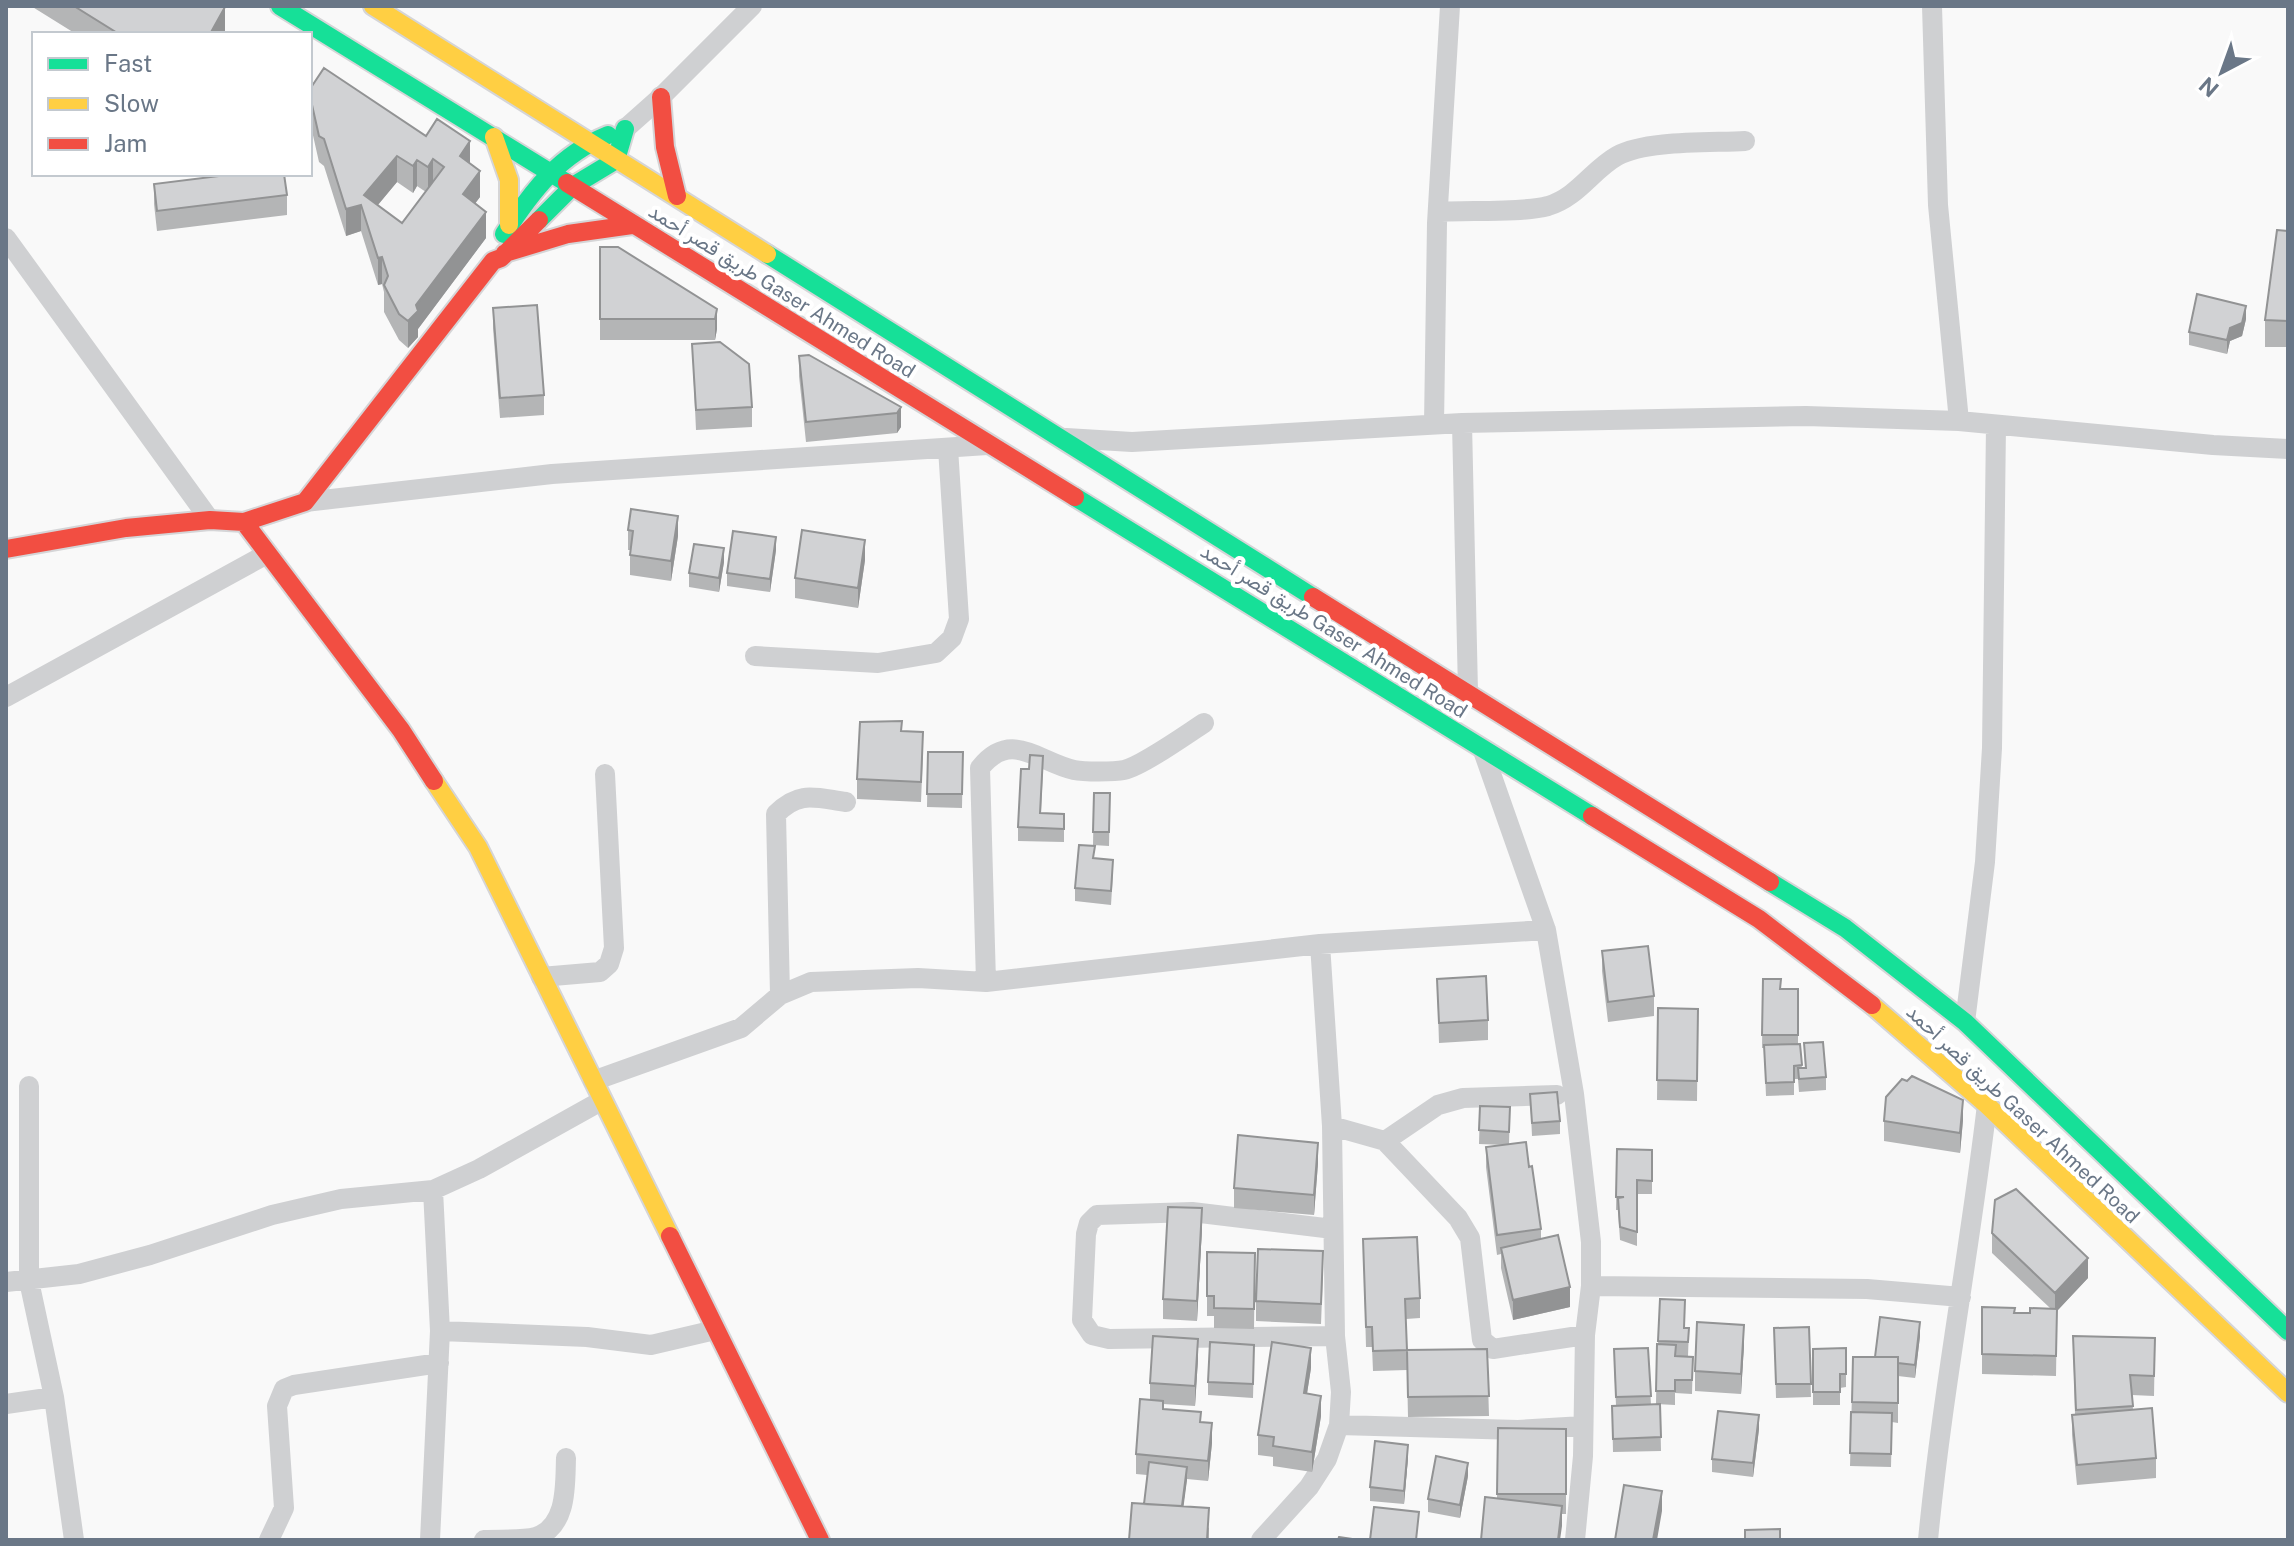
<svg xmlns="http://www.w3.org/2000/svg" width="2294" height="1546" viewBox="0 0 2294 1546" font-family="'Public Sans',Vazirmatn,sans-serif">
<rect width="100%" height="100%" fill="#f9f9f9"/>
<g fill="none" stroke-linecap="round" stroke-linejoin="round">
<g stroke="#d5d5d7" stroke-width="22">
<path id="fast" d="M280,6L567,183
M539,220L573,186L616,160L625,129
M504,234C532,191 559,155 608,135
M767,254L1313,597
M1075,497L1592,816
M1770,882L1845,928L1965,1022L2288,1331"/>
</g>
<g stroke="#d5d5d7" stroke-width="22">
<path id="slow" d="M373,6L767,254
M494,137L509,180V225
M434,781L478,847L670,1236
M1872,1005L1987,1105L2288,1393"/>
</g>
<g stroke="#d5d5d7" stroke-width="22">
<path id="jam" d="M661,97L665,147L677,196
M567,183L1075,497
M505,253L568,234L632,225
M244,522L401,730L434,781
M6,549L126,528L210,520L244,522L305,502L493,261L501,258L539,220
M1313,597L1770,882
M1592,816L1759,919L1872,1005
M670,1236L820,1540"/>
</g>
<path stroke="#cfd0d2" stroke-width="20" d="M1932,6L1938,205L1959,421
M625,129L661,97L752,6
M1438,212C1467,210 1522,213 1548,206C1578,197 1592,170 1617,156C1646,140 1711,143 1745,141
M6,238L210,520
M1462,423L1468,692
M1434,425L1437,223L1450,6
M1066,438L1132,442L1462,423L1806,416L1959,421L2213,445L2288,449
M305,502L552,474L987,445
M755,656L878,663L936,653L952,638L959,619L948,448
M6,697L267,554
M1482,748L1546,930L1574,1094L1591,1242V1286L1585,1335L1583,1456L1575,1540
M541,977L600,972L609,964L614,948L605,774
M986,982L980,768C1011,729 1038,762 1074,770C1084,772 1114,772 1124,770C1142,766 1187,734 1204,723
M780,995L776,814C799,790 816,798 846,802
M1965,1022L1985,862L1992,748L1996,425
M593,1081L741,1028L780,995L811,982L918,978L986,982L1320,944L1546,930
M29,1086V1281L54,1397L74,1540
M1332,1126L1385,1141L1458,1218L1470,1238L1482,1340L1493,1349L1585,1335
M1385,1141L1438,1105L1463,1098L1557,1095
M1333,1229L1192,1212L1097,1215L1089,1223L1086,1234L1082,1320L1092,1335L1109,1339L1335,1336
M6,1282L79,1274L150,1255L272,1215L341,1199L433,1190L479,1169L601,1101
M1591,1286L1867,1289L1961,1297
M440,1331L587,1337L651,1345L715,1330
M6,1404L54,1397
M1339,1425L1518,1430L1583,1426
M269,1540L284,1508L277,1406L284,1389L294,1385L439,1363
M430,1540L440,1331L433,1190
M484,1540C500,1539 521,1541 536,1537C568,1526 565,1484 566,1458
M1261,1540L1309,1487L1327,1459L1339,1425L1341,1392L1335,1336L1332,1126L1320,944
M1928,1540C1942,1394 1970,1250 1987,1105"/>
<use href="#fast" stroke="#16e098" stroke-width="18"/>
<use href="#slow" stroke="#ffcf43" stroke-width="18"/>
<use href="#jam" stroke="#f24e42" stroke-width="18"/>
</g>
<path fill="#b4b5b6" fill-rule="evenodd" d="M31,6H223L225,34H76Z
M310,89L426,136L470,163L480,197L475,203L486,238L418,329V337L408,348L399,340L384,312V292L382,284L378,285L361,231L346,236L324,166L319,162L310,122ZM397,182L413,193L417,186L426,192L402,223L378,205Z
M154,184L287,195V215L157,231L154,204Z
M2288,231V347H2265V320Z
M600,247L717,309V329L715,340H600Z
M493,308L544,395V415L500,418L493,328Z
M2246,319L2242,336L2230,341L2227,354L2189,345V332Z
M692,344L752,407V427L696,430Z
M799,356L901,407V427L897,433L806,442L799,376Z
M628,530L678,536L671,581L630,575V550H628Z
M776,550L770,592L727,586V573Z
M865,560L858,608L795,598V578Z
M724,562L719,592L689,587V573Z
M902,731L923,752L921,802L857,799V779Z
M928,752H963L962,808L927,807Z
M1043,769L1041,813L1064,814V842L1018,841V827Z
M1094,793H1110L1109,846L1093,845Z
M1095,858L1113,873L1111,905L1075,901V888Z
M1602,951L1654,996V1016L1608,1022L1602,971Z
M1437,979L1488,1020V1040L1439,1043Z
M1763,979L1781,989H1798V1044H1800L1802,1068H1805L1804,1043L1826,1077V1090L1799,1092L1798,1079H1794V1095L1766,1096L1764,1048H1762Z
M1658,1008L1698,1009L1697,1101L1657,1100Z
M1530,1094L1560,1121V1134L1532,1136Z
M1480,1106L1510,1107L1509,1144L1529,1167L1541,1229V1239L1570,1307L1513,1320L1501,1268V1254L1497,1255L1486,1167V1147L1505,1145L1479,1144Z
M1963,1120L1960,1153L1884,1141V1121Z
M1617,1149L1652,1150V1194H1637V1246L1620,1240L1618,1210H1616Z
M1318,1163L1314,1215L1234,1208V1188Z
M1202,1228L1197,1321L1163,1319V1299Z
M1992,1233L2088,1278L2057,1311L2056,1376L1982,1374V1307L2014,1313H2030L2050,1308L1992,1253Z
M1363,1239L1420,1298V1318L1406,1319L1407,1350L1487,1349L1489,1416L1408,1417L1407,1370L1373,1371L1372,1347H1366Z
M1207,1252L1255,1253L1254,1329L1214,1328V1316H1207Z
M1323,1272L1321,1324L1256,1321V1301Z
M1660,1299L1685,1328H1689L1688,1356H1676L1693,1357L1692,1394L1675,1393V1405L1656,1404L1657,1344L1658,1345Z
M1809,1327L1811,1397L1776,1398L1774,1328Z
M1920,1336L1915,1378L1898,1376V1423L1892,1422L1891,1467L1850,1466L1853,1357H1875Z
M2073,1336L2155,1338L2154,1396L2132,1395L2133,1410L2156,1458V1478L2077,1485L2072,1435V1415H2075Z
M1744,1345L1741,1394L1695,1391V1371Z
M1648,1348L1651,1405L1660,1404L1661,1451L1613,1452L1612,1406L1616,1405L1614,1363Z
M1846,1348V1387L1840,1388V1405H1813V1349Z
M1254,1358L1253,1398L1208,1395V1382Z
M1198,1359L1195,1406L1163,1404V1409L1201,1422L1212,1443L1208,1481L1187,1479L1183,1506L1209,1528V1540H1129L1144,1504L1147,1475L1136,1474V1454L1150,1400V1383Z
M1311,1368L1307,1393L1321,1416L1312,1472L1273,1466V1457L1258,1455V1435Z
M1498,1428L1566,1429V1514H1562V1526L1497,1499Z
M1759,1429L1753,1477L1712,1472V1459Z
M1408,1458L1404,1504L1370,1501V1487Z
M1468,1476L1460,1518L1428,1512V1499Z"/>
<path fill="#929394" d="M225,7V34H210Z
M470,141V168L460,156Z
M397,156V182L366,219L364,195Z
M433,159V186L428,193V167Z
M417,160V186L413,193V166Z
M480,171V197L463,220V194Z
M361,205V231L346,236V209Z
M486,212V238L418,329V337L408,348V321L416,305Z
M382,257V284L378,285V258Z
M2246,306V319L2242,336L2230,341L2227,354V340L2230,328Z
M717,309V329L715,340V319Z
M901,407V427L897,433V413Z
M678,516V536L671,581V561Z
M776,537V550L770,592V579Z
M865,540V560L858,608V588Z
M724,548V562L719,592V578Z
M1963,1100V1120L1960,1153V1133Z
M1318,1143V1163L1314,1215V1195Z
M1202,1208V1228L1197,1321V1301Z
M2088,1258V1278L2057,1311L2056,1376L2057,1311L2055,1313V1293Z
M1570,1287V1307L1513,1320V1300Z
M1920,1322V1336L1915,1378V1365Z
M1744,1325V1345L1741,1394V1374Z
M1198,1339V1359L1195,1406V1386Z
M1311,1348V1368L1304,1413V1393Z
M1321,1396V1416L1312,1472V1452Z
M1759,1415V1429L1753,1477V1463Z
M1212,1423V1443L1208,1481V1461Z
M1408,1445V1458L1404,1504V1491Z
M1468,1463V1476L1460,1518V1505Z
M1187,1467V1480L1181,1526V1513Z
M1662,1491V1511L1657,1540H1653Z
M1562,1506V1526L1560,1540H1558Z"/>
<path fill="#d1d2d4" stroke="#929394" stroke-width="2" fill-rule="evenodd" d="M74,6H223L225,7L210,34H119Z
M324,68L426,136L437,119L470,141L460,156L480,171L463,194L486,212L416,305L418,311L408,321L399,314L384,285L388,276L382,257L378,258L361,205L346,209L324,139L319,136L310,96V89ZM397,156L413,166L417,160L428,167L433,159L444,167L402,223L364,195Z
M235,174H284L287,195L157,211L154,184Z
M2277,230L2288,231V321L2265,320Z
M600,247H618L717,309L715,319H600Z
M2197,294L2246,306L2242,323L2230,328L2227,340L2189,332Z
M537,305L544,395L500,398L493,308Z
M720,342L749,364L752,407L696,410L692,344Z
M809,355L901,407L897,413L806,422L799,356Z
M631,509L678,516L671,561L630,555L633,531L628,530Z
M802,530L865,540L858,588L795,578Z
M733,531L776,537L770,579L727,573Z
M694,544L724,548L719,578L689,573Z
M902,721L901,731L923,732L921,782L857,779L860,722Z
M928,752H963L962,794H927Z
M1030,755L1043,756L1040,813L1064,814V829L1018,827L1021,769H1029Z
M1094,793H1110L1109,832H1093Z
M1079,845L1095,846L1093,858L1113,860L1111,891L1075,888Z
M1648,946L1654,996L1608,1002L1602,951Z
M1486,976L1488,1020L1439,1023L1437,979Z
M1763,979H1781L1780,989H1798V1035H1762Z
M1658,1008L1698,1009L1697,1081L1657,1080Z
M1823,1042L1826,1077L1799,1079L1798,1068H1806L1804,1043Z
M1800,1044L1802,1065L1794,1066V1082L1766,1083L1764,1045Z
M1912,1076L1963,1100L1960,1133L1884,1121L1886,1097L1902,1079L1907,1081Z
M1557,1092L1560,1121L1532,1123L1530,1094Z
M1480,1106L1510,1107L1509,1132L1479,1130Z
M1238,1135L1318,1143L1314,1195L1234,1188Z
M1526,1142L1529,1167L1532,1166L1541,1229L1497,1235L1486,1147Z
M1617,1149L1652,1150V1181L1637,1180V1232L1620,1227L1618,1198L1624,1197H1616Z
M2016,1189L2088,1258L2055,1293L1992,1233L1995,1200Z
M1168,1207L1202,1208L1197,1301L1163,1299Z
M1558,1235L1570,1287L1513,1300L1501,1248Z
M1417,1237L1420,1298L1405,1299L1407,1350L1373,1351L1372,1327H1366L1363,1239Z
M1258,1249L1323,1251L1321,1304L1256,1301Z
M1207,1252L1255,1253L1254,1309L1214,1308V1296H1207Z
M1660,1299L1685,1300L1684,1328H1689L1688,1342L1658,1341Z
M1982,1307L2015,1308L2014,1313H2030V1308L2057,1309L2056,1356L1982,1354Z
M1880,1317L1920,1322L1915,1365L1898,1363V1357H1875Z
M1697,1322L1744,1325L1741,1374L1695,1371Z
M1809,1327L1811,1384H1776L1774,1328Z
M1153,1336L1198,1339L1195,1386L1150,1383Z
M2073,1336L2155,1338L2154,1376L2130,1375L2133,1406L2076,1410Z
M1210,1342L1254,1345L1253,1384L1208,1382Z
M1272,1342L1311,1348L1304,1393L1321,1396L1312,1452L1273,1446L1274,1437L1258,1435Z
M1657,1344L1676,1345L1675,1356L1693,1357L1692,1380H1675V1391H1656Z
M1648,1348L1651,1396L1616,1397L1614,1349Z
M1846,1348V1374H1840V1392H1813V1349Z
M1487,1349L1489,1396L1408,1397L1407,1350Z
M1853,1357H1898V1403L1852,1402Z
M1140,1399L1163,1401V1409L1201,1412L1200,1422L1212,1423L1208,1461L1136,1454Z
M1660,1404L1661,1437L1613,1439L1612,1406Z
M2152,1408L2156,1458L2077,1465L2072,1415Z
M1718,1411L1759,1415L1753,1463L1712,1459Z
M1851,1412L1892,1413L1891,1454L1850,1453Z
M1498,1428L1566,1429V1494H1497Z
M1375,1441L1408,1445L1404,1491L1370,1487Z
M1436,1456L1468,1463L1460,1505L1428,1499Z
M1149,1462L1187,1467L1182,1506L1144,1504Z
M1624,1485L1662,1491L1653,1540H1615Z
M1485,1497L1562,1506L1558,1540H1481Z
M1132,1503L1209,1508L1207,1540H1129Z
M1374,1507L1419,1512L1416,1540H1370Z
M1780,1529V1540H1745V1530Z
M1339,1537L1359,1540H1338Z"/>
<g text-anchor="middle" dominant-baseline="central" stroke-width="8" stroke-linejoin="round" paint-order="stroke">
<g font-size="20" fill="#6a7787" stroke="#fff">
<text transform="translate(782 291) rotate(32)">طريق قصر أحمد Gaser Ahmed Road</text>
<text transform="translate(1334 631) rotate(32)">طريق قصر أحمد Gaser Ahmed Road</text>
<text transform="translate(2023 1114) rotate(43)">طريق قصر أحمد Gaser Ahmed Road</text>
</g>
</g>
<rect width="2294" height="1546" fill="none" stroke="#6a7787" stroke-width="16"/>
<rect x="32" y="32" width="280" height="144" fill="#ffffff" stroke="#c3c9cf" stroke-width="2"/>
<rect x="48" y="58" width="40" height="12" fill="#16e098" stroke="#c3c9cf" stroke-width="2"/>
<text x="104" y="72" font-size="24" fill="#6a7787">Fast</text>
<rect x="48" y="98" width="40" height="12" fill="#ffcf43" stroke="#c3c9cf" stroke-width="2"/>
<text x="104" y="112" font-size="24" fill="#6a7787">Slow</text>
<rect x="48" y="138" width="40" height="12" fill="#f24e42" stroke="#c3c9cf" stroke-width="2"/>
<text x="104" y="152" font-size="24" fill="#6a7787">Jam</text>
<g transform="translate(2222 72) rotate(221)" stroke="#ffffff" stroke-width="6" paint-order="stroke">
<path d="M0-6L14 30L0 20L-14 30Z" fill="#6a7787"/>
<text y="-12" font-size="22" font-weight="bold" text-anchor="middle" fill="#6a7787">N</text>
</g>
</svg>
